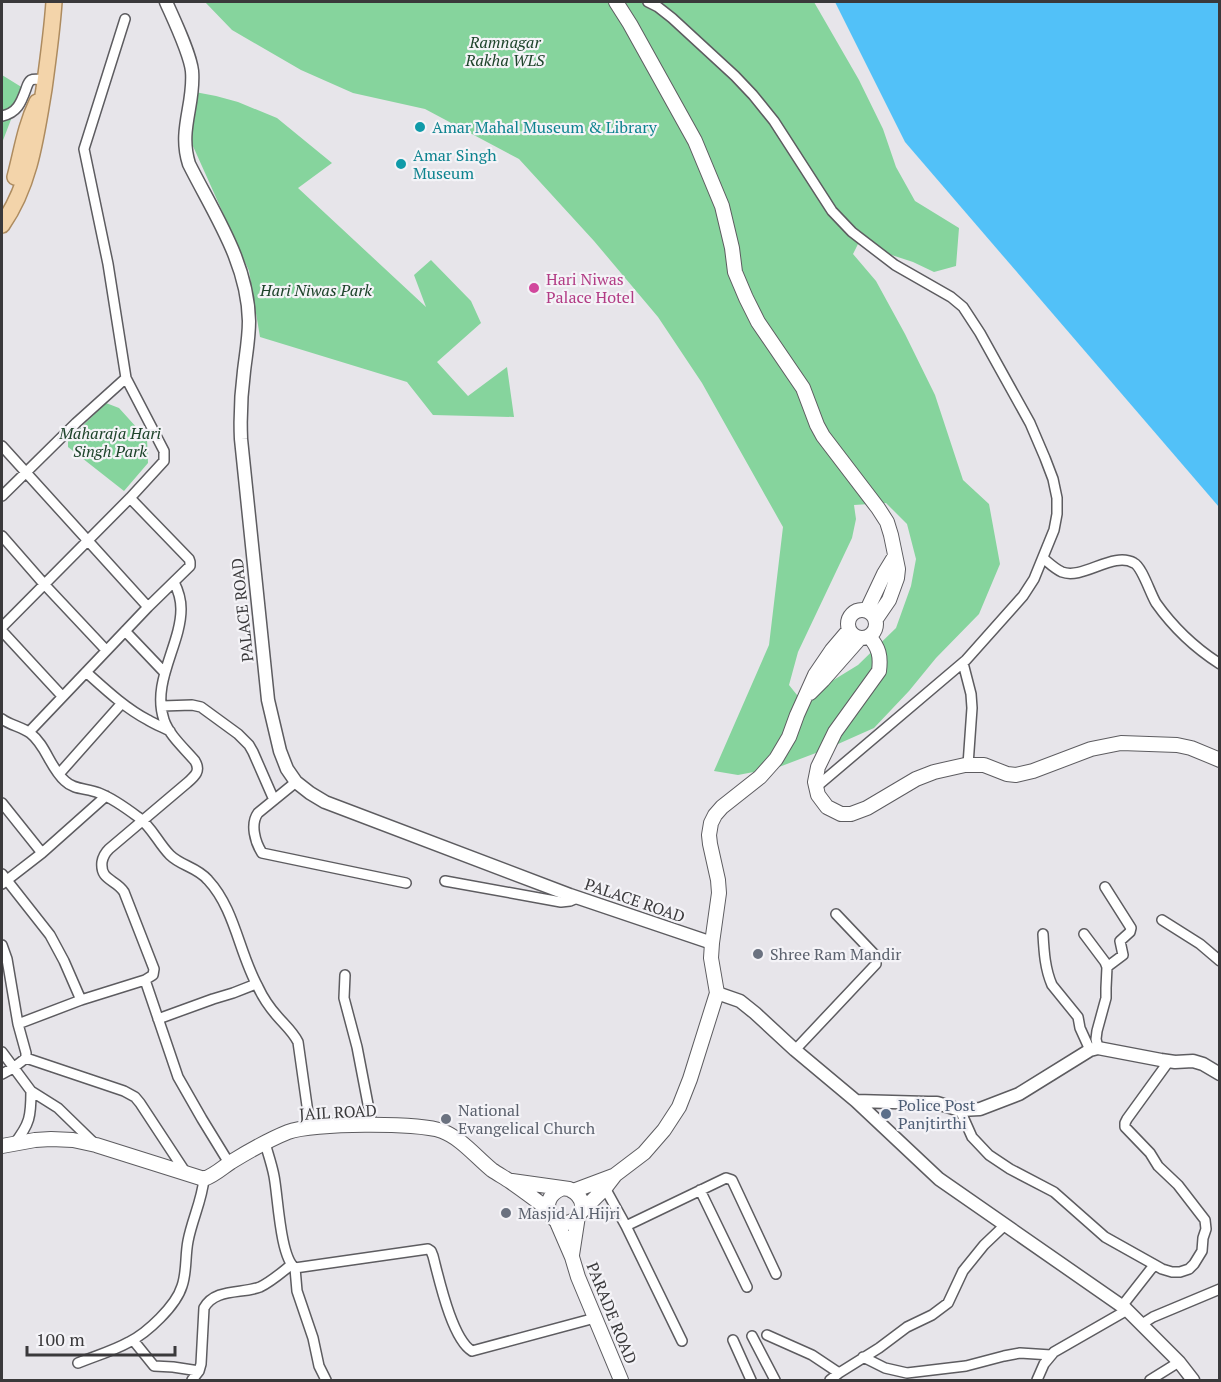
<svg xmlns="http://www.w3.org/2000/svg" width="1221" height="1382" viewBox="0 0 1221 1382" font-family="'PT Serif',serif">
<rect width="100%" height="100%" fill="#e7e5ea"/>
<path fill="#86d49d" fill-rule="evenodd" d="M205,2H814L859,80L883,129L896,167L915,201L959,228L956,266L934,272L913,262L858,244L853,254L876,281L905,334L935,395L963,480L989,504L1000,564L979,614L936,658L909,691L874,728L829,748L779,767L738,775L714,771L769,645L783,527L702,383L658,317L594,241L519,159L425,109L353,93L301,70L232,30ZM886,503L907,524L916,559L911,586L896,628L858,665L801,700L789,685L798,652L852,538L856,519L854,505Z
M2,75L23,88L2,143Z
M195,92L216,96L238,102L277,118L332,163L298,188L426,307L414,275L431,260L471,301L481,323L437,362L468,396L507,367L514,417L433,415L407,382L260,337L249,271L188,135Z
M106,403L119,408L147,439L148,463L124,491L68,447V440Z"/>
<path fill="#52c1f8" d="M835,2H1219V507L905,142Z"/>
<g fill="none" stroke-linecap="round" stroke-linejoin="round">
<g stroke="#5d5c60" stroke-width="12">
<path id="minor" d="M648,2L658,7L672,18L735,76L753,95L774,121L832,211L852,232L895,265L951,297L963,307L980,333L1030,423L1045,458L1053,479L1057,498V514L1054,530L1034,579L1023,596L966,660L815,788
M2,116C17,113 21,103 26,89C27,86 28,82 31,80C35,78 41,80 46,80
M2,446L148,607
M2,496L76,423L126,378
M2,536L44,584L106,650
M1043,558C1049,563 1055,569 1062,572C1083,580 1113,551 1134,563C1142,567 1150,593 1156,603C1173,627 1195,648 1220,664
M2,627L130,498L164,461V451L126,378L108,264L84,149L125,19
M2,631L62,696
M125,631L165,673
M963,663L971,694L972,708L968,765
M86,672C105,689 125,708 148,720C155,724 162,727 170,731
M162,706L192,705L201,707L238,734L249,745L253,752L274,800
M2,719C10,725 22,727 30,733C46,745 50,768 65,781C74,790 87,788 99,793C112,798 126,808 138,817C152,827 158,843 170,855C181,866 197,867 208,880C235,909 239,953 258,987C263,998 270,1008 278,1017C285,1025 293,1032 298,1042L310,1127
M29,732L148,607L190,566V562L189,559L130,498
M59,774L122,703
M296,782L258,813C250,824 255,842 262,853L406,883
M2,803L42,853
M2,874L50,935L64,961L81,1000
M445,881L561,902L570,901L577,898
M2,884L42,853L106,796
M1105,887L1131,928L1130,932L1120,941L1123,955L1107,967
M1162,920L1200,944L1220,961
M1043,934C1044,952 1045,969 1052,985L1078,1017L1080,1028L1090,1050
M1084,934L1105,962L1107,967L1106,988V998L1097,1031L1096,1039L1098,1048
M2,945L7,959L18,1024L81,1000L145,980L178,1077L202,1119L229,1163
M345,975L344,998L357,1047L372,1125
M145,980L153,975L154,969L124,892C116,879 100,881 102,862C103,856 105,853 109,849L187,783C195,776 201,771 195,761C184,748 169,735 164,720C151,682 181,645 181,609C181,599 178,590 174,582
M158,1019L213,999L233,993L256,984
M795,1050L876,964V958L875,955L836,914
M2,1052L31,1091L58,1108L95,1144
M26,1058L124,1091L135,1097L140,1103L186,1173
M2,1074L13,1068L26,1058V1053L18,1024
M960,1110L972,1137L989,1155L1010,1169L1054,1192L1105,1237L1155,1265
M265,1143C268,1154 272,1165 274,1176C278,1196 280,1257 295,1268L297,1291L313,1338L319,1366L326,1380
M14,1144C30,1124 31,1116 31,1091
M605,1188L626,1226L682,1341
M700,1190L747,1287
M626,1226L726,1178L732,1180L776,1274
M295,1268L428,1249L431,1251L433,1256C439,1279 452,1339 472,1351L595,1318
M1122,1306L1151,1269L1155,1265L1162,1269L1172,1272H1180L1189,1269L1194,1264L1202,1251L1203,1238L1206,1229L1205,1220L1178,1185L1158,1166L1150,1153L1125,1127V1123L1127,1119L1169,1061
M1142,1324L1153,1317L1220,1289
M767,1335L812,1355L839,1373
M752,1336L775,1380
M133,1340L154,1366L173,1367L199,1371
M733,1340L751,1380
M863,1357L885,1368L907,1373L966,1366L1004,1356L1020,1353L1051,1355
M78,1363C95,1356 113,1351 129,1342C147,1333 176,1306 182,1286C187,1272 185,1256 188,1241C192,1220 202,1200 204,1179
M192,1380L199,1371L201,1364L204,1308C215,1288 242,1294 260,1287C271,1282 282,1272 291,1265
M830,1380L839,1373L879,1348L907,1327L932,1315L948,1303L963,1271L984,1245L1005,1225
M1037,1380L1044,1364L1054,1352L1122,1313L1126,1309
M1150,1380L1179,1362"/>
</g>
<g stroke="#5d5c60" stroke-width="15">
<path id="tertiary" d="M166,2C174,20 190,53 192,71C195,104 178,130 189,164C214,214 248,263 249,321C249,338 246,354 244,371C241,394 240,416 241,439L268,700L280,751L287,769L296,782L310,793L325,802L570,895L712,943
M717,993L740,1001L755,1013L795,1050L856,1101L939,1179L1126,1309L1179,1362L1193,1380
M856,1101L928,1103H937L960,1110L980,1109L1019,1094L1090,1050L1098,1048L1161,1060L1175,1062L1193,1061L1203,1064L1220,1074"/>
</g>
<g stroke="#5d5c60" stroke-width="16">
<path id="secondary" d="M616,2L630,24L695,141L722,206L732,248L735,272L746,298L758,322L803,388L817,425L823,436L878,508L887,522L891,535L898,569L897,578L889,600L876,619
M848 624a14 14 0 1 1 28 0a14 14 0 1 1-28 0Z
M867,610L884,574L895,556
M869,636C879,648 881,656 879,671L835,732L818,767L815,782L818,795L827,807L841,814H851L867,808L916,779L934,772L965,765H984L1007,774L1016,775L1033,771L1091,749L1121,743L1177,745L1191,748L1220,760
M810,693L823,680L860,638
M2,1146L35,1140L51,1139L73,1140L96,1145L204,1179C215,1175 222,1168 231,1162C249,1151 268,1140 288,1132C312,1123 418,1122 442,1131C461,1138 476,1157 492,1170C498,1174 505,1178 511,1182C524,1191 536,1200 548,1209
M512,1181L569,1189C577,1193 583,1199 582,1208C581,1213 578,1217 574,1220C553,1233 535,1200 561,1189
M573,1191L613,1176
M581,1212L605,1188L615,1175L644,1153L664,1130L679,1107L690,1079L717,993L711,958L712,943L719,893L718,880L710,844L709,835L711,823L715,815L722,807L760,777L776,759L789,737L797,715L815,675L832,650L849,630
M556,1220L572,1257L578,1277L621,1380
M572,1255L578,1216"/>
</g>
<g stroke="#ad8b5f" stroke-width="18">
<path id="primary" d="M15,177C22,151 25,127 37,102
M2,225C30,185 36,137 44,89C48,60 52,31 54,2"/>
</g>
<use href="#minor" stroke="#fff" stroke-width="9"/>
<use href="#tertiary" stroke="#fff" stroke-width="12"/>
<use href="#secondary" stroke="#fff" stroke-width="14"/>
<use href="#primary" stroke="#f3d4aa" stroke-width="15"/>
</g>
<g fill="#0f9aa8" stroke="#f4f3f7" stroke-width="2">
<circle cx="420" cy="127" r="6"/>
<circle cx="401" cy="164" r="6"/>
</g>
<circle fill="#d1479c" stroke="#f4f3f7" stroke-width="2" cx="534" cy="288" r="6"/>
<g fill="#6b7280" stroke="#f4f3f7" stroke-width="2">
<circle cx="758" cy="954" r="6"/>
<circle cx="446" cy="1119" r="6"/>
<circle cx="506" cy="1213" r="6"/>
</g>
<circle fill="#5c6f8a" stroke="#f4f3f7" stroke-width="2" cx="886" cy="1114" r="6"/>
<g text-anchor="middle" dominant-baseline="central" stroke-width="4.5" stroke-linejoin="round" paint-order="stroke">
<g font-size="16" font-style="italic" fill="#1d432a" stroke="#f4f3f7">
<text x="505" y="42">Ramnagar<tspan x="505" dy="18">Rakha WLS</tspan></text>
<text x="316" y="290">Hari Niwas Park</text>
<text x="110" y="433">Maharaja Hari<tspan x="110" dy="18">Singh Park</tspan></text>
</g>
<g font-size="16" fill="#0d838f" stroke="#f4f3f7" text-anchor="start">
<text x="432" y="127">Amar Mahal Museum &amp; Library</text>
<text x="413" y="155">Amar Singh<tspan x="413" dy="18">Museum</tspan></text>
</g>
<g font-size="16" fill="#b23c85" stroke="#f4f3f7" text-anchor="start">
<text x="546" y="279">Hari Niwas<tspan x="546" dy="18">Palace Hotel</tspan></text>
</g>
<g font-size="16" fill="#3a393b" stroke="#f4f3f7">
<text transform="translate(242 610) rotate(-96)">PALACE ROAD</text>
<text transform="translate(635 900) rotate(19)">PALACE ROAD</text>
<text transform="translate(338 1112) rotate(-3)">JAIL ROAD</text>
<text transform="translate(612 1313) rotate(68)">PARADE ROAD</text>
</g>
<g font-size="16" fill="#5b616d" stroke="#f4f3f7" text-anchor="start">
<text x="770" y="954">Shree Ram Mandir</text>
<text x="458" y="1110">National<tspan x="458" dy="18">Evangelical Church</tspan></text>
<text x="518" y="1213">Masjid Al Hijri</text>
</g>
<g font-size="16" fill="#4e5e75" stroke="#f4f3f7" text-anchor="start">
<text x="898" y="1105">Police Post<tspan x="898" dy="18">Panjtirthi</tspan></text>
</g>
</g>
<rect width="1221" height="1382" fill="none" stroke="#3a393b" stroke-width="6"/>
<path d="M27 1346v9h148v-9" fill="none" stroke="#3a393b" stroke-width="3"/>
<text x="36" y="1346" font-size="18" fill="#3a393b" stroke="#f4f3f7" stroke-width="4.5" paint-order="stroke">100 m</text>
</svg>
